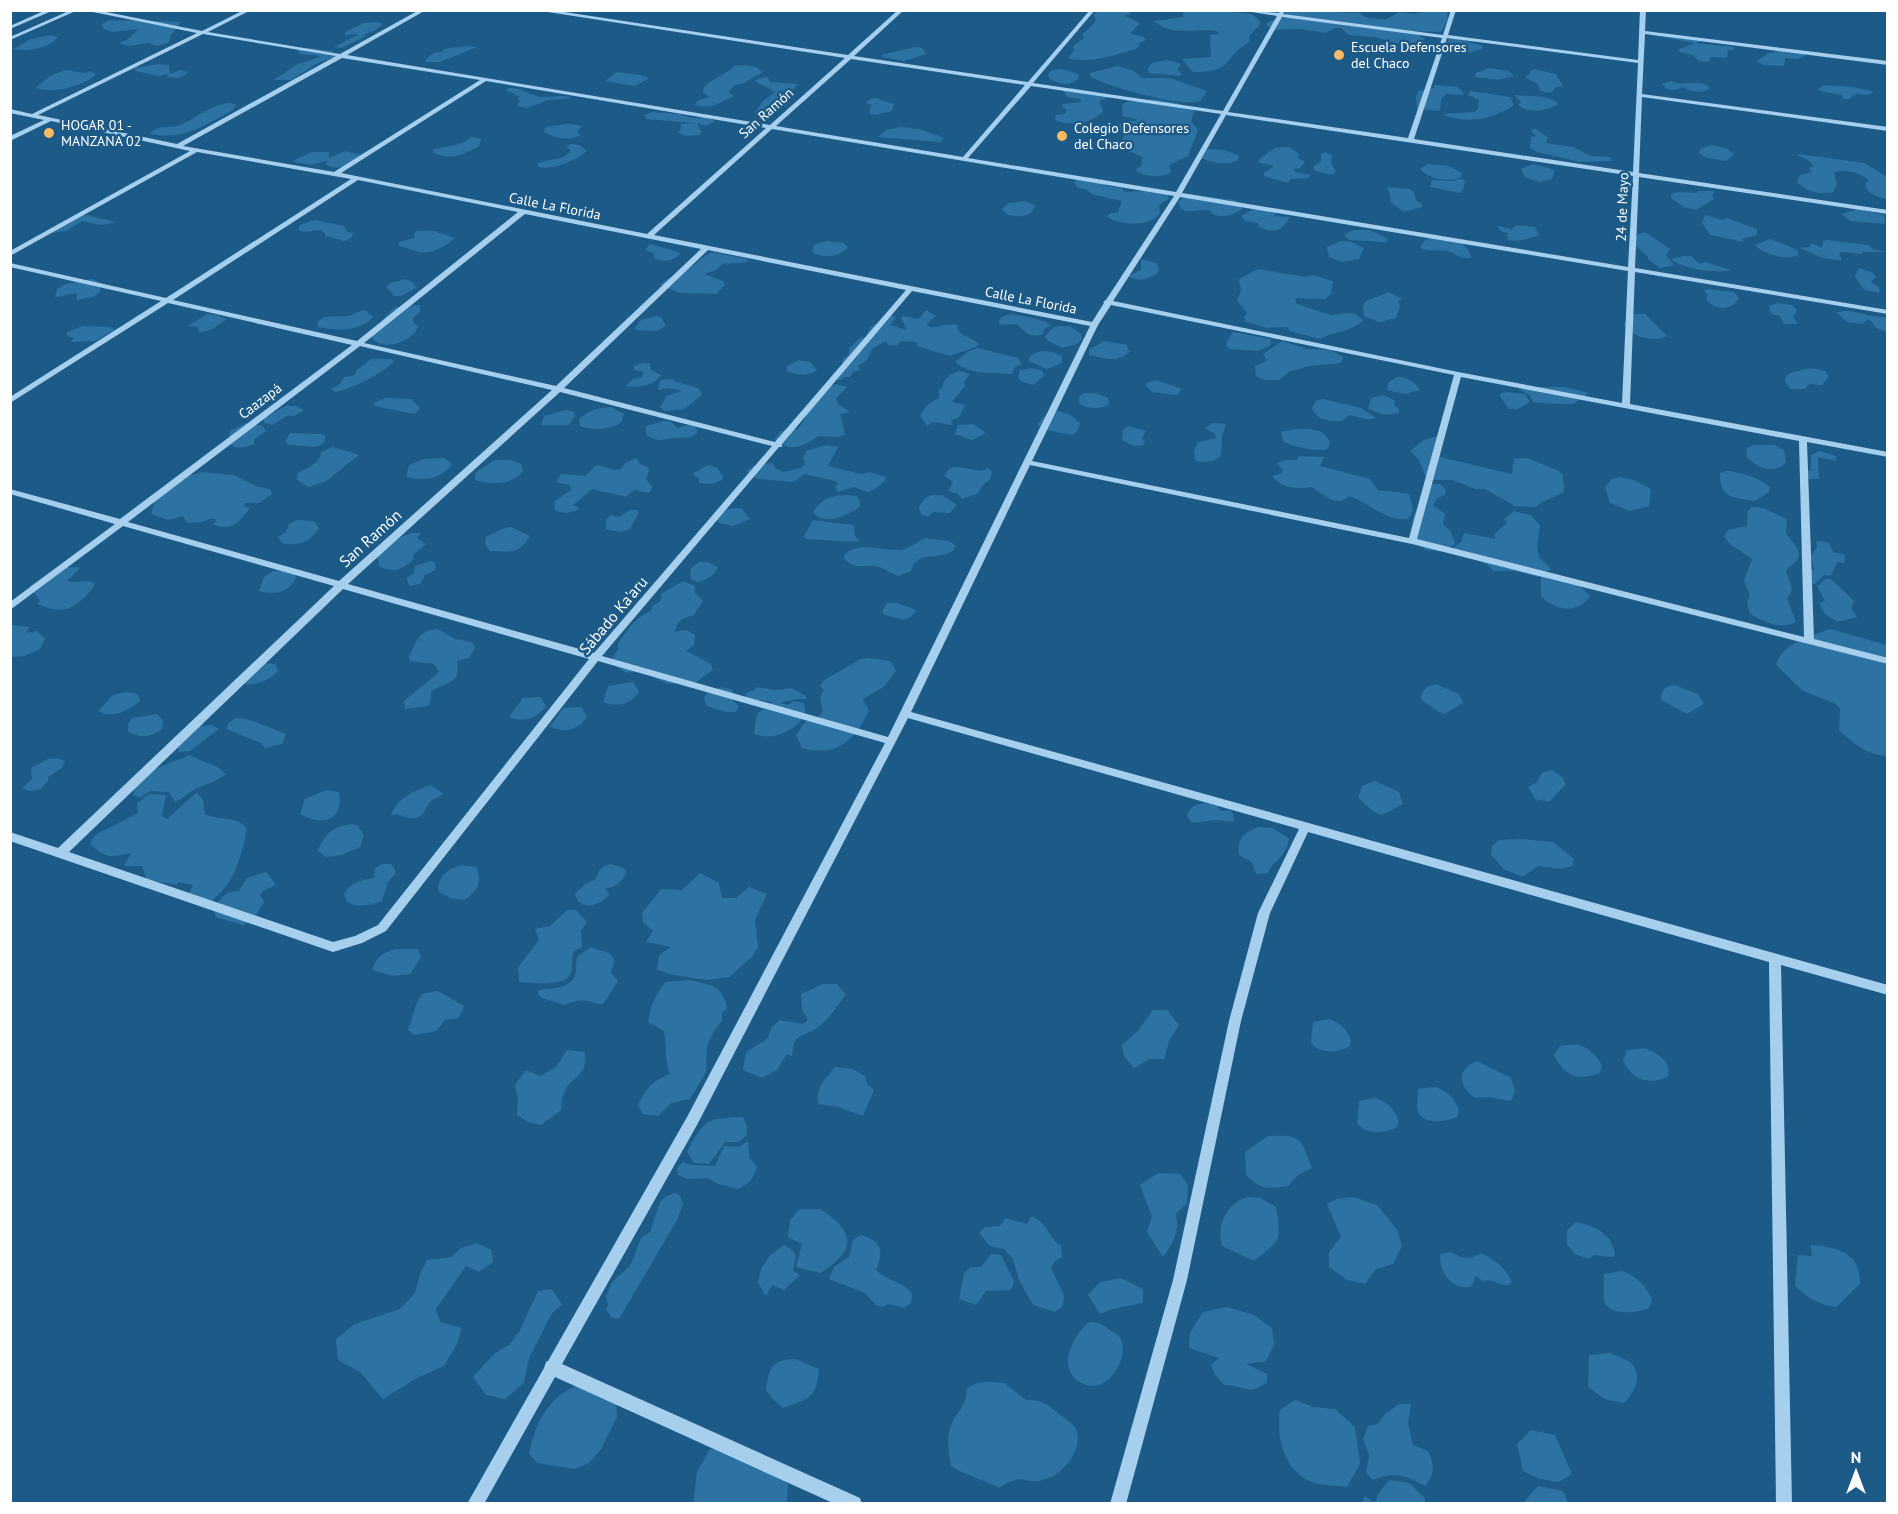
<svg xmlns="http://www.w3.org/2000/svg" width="1898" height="1514" viewBox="0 0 1898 1514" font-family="'PT Sans',sans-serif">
<rect width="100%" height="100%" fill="#1c5a88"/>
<path fill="#2c73a4" d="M1280,10L1359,13L1365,17L1385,20L1399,12L1414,14L1424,11L1447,12L1448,19L1441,32L1412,31L1425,39L1417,47L1407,46L1374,37L1349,35L1341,28H1334L1326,33L1300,29L1272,30L1266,24L1270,21L1289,17Z
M1097,11H1129L1131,14L1125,15V16L1140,23L1130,34L1142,36L1146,40L1139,43L1138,48C1116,55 1093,63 1070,59L1068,57L1074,51L1073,46L1084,38L1082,34L1091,27L1096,20L1094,15Z
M1222,11L1252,14L1260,21V25L1249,36L1250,42C1222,56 1236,73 1193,72L1182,59L1211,57L1210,35L1219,34L1217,31C1197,28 1171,37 1154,21L1183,17V11Z
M110,20L181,22L171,35L169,42C163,46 155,47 149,43L129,46L119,43L128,39L139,29L113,32L104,29L102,24Z
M378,22L383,24L376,30L366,34L364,37L342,48L334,47L359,34L345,35V32L364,23Z
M1661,33L1693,37L1701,42L1695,43L1734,47V50H1728L1727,58L1711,57L1708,62L1699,61L1693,55L1679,52V49L1695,43L1651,35Z
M51,35L58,37C48,49 28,52 13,49L31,39Z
M1454,38L1483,46L1482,49L1468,53L1452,52L1450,54L1439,51L1438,48L1446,46L1448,39Z
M467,46L477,47L440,62H425C428,55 437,51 444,52L443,49Z
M914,47L922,48L926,54L904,61L883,57L881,55Z
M310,48L332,51L335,57L316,64L291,80H274L296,65L322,56L300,54L297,49Z
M1788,49L1806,55L1798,59L1785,58L1784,66L1763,65L1757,61L1769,53Z
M1167,60L1181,64L1177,70L1182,74L1179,76L1149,73L1148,69L1152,63Z
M158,64L169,65L170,74L180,70L189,72L179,78L167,77L169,74L159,76L135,71V68Z
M743,65L756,67L763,72L744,83L735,85L728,92L734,96C721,102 711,110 695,105L697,101L709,97L703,92L704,87C712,79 730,72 734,66Z
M1118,66L1134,71L1142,78H1170L1207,91L1200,101C1185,108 1103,86 1090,76V73Z
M1489,68L1509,71L1514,76L1498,80L1475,77L1476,73Z
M1062,69L1078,74L1079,78C1072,86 1059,85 1050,79L1048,75L1052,70Z
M1534,69L1556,74L1563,86L1556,87L1551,93L1540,91L1538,84L1526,78V76L1531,73L1530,71Z
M65,70L85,73L90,71L96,74C82,88 53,93 35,88L50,76Z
M617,72L641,75L649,78L635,86L605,81Z
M768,77L770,82L798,84L788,95L790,102C779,111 771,116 756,115L755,112L763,101L775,92L755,81L757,79Z
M1671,81C1684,88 1699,77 1710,88C1701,95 1691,91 1682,87C1674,92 1668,91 1662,84Z
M1434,85L1458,87L1464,93L1462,95L1446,94L1441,99L1440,111L1417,109L1416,96L1419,91L1434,88Z
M1824,85L1854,87L1874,92L1868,95L1856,94L1849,99H1843L1842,95L1820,91L1818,89Z
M508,88C521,87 526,93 537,96C549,99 560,93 572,98L549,100L527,108L517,106L520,101L517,98L520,97L506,90Z
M1072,88L1105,94L1107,98L1099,101L1103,111C1092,124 1070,127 1055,120L1056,115L1064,114L1067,110L1062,107L1063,104L1081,102L1080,99L1067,97L1063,90Z
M1470,91L1510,97L1514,105C1494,119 1465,125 1442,114L1475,112L1478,109L1479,100L1468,95Z
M1514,95C1530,97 1545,93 1559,104C1547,110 1530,115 1518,105L1521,102Z
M875,98L894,104L892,111L875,115L870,114L869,110L872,105L866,103L868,100Z
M1155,99L1178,103L1194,111L1191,122L1198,130L1188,156L1169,165L1171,172C1161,179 1145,177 1135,170L1141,166L1143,157L1121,148L1118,144L1124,137L1117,126L1123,122L1140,120L1123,116L1122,105L1126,102Z
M231,103L236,105L233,110C205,125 184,141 150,134C156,124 169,129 180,125C197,118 211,104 231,103Z
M652,112L679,114L692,118L706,117L715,121L705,126L697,123L701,131L700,135L686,136L676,132L680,131L681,124L694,123L647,119L644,115Z
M568,124L582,126L577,132L581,135C569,141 556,139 544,132L546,127Z
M901,127L919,129L944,138L940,142L878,137L886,130Z
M1535,129L1548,137L1546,143L1573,147L1591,156L1610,157L1612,161L1580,162L1537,152L1530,148L1531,137L1536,136L1531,130Z
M472,137L481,139L479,146C465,154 449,162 433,152L434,149L460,144Z
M571,144L579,145L587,151C575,161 554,170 539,167L537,164C549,157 562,163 571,150L566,147Z
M1712,145L1728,149L1734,155L1726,161L1707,158L1699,153L1700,149Z
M1289,147L1299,154L1298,158L1305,162L1300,168L1294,169L1295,172L1310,175L1308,178L1291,179L1288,183L1264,176V173L1274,166L1260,163L1258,160L1275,148Z
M1206,149L1225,150L1239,156L1238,160C1227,166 1210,163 1200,157Z
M345,151L361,155C353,163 337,173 325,164L331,157Z
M313,152H329V160L311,165L294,162L296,159Z
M1325,152L1332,155L1331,163L1336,172L1331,175L1315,171L1313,167L1321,161V154Z
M1800,154L1864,163L1887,177V199C1876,196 1868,195 1865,183L1869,181C1862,173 1843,168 1834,173L1837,184L1833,192C1820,195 1807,192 1797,182L1800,175L1812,172L1809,168L1814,166L1808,160L1797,155Z
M1428,164L1448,166L1463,173L1461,177C1449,183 1429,179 1420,169Z
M1533,164L1555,170L1552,179L1539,182L1525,177L1521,169Z
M1077,178L1088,177L1105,180L1103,183L1106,186L1122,188L1124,192L1166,190L1169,199L1159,205L1160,213C1149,228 1121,225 1107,217L1109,214L1118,212L1122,201L1094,195L1085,189L1078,188L1074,183Z
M1461,179L1465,180L1463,191L1459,193L1430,187L1432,180L1452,181Z
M1387,187L1409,189L1414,192L1416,200L1422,204V207L1404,212L1390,202L1391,197Z
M1698,191H1713L1715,193L1712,195L1714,199L1696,210L1684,207L1672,199L1671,194L1679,192L1697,193Z
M1189,194L1235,200L1243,208C1236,214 1224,218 1215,215C1207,212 1215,211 1206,210C1197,210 1190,213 1181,209L1178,202Z
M1025,201L1034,205L1035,207C1030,218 1018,217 1008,215L1002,209L1009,203Z
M1259,206L1276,209V214L1274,216L1290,217C1282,231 1274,235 1258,226V223L1246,221L1241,216Z
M1857,209L1884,215L1885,224L1850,221L1842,214Z
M86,215L116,222L102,225L82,221L66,231L51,233C69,218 64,220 86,215Z
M1705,215L1722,220L1727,218L1757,229V235L1742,239L1744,242L1710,235L1702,223Z
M314,220L344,226L347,232L353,233L352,237L345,241L325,236V233L320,230L305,232L298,230L300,225Z
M1517,225L1535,227L1539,235C1527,239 1521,242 1508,240L1507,235L1509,233L1502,232L1497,226L1509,228L1510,230Z
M1353,230H1370L1388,239L1387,242H1383L1349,240L1344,235Z
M417,231H434L455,238C446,246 431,255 418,252C411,250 406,247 399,246V242L415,238L414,234Z
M1645,232L1670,249L1666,255L1674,265L1660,268L1648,259V257L1635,245L1636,241L1633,236Z
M1430,238C1446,238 1468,239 1471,258C1456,258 1457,253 1447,251C1438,249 1430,252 1420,248L1424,241Z
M1770,239L1789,246L1798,251V255C1786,261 1764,254 1755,245Z
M1827,240L1868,245L1872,249L1885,252H1863L1862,254C1854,255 1845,250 1839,253L1842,260C1821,260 1818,255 1800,248L1809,247L1812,243L1822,248L1823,241Z
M827,241L844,243L848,248C838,257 824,259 812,252L814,245Z
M1341,241L1352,242L1364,248L1359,259L1343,262L1329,257L1327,247Z
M650,244L679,252L680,254C673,262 663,262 654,258V253L647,251L646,249Z
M712,252L747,259L748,262L722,264L716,270L704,274L723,281L725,285L716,294L680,293L660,285C668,276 678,276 687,270C697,264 701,257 712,252Z
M1683,256H1691L1700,264L1705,262L1732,270C1717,274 1682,269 1671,259Z
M1141,259L1156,263L1159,268L1158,273C1146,279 1140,283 1128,276L1141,270Z
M1859,268L1871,272L1876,277L1871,282L1880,288L1879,293L1864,290L1855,276Z
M1258,269L1305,277L1313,275L1333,281L1331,293L1326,299L1295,298L1297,304C1302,305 1331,316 1333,315C1346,314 1354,309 1363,321C1350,332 1335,331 1320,339L1289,331L1288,327L1266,328L1245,321L1244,317L1247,313L1237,300L1241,291L1239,279Z
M92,279L100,283V292L93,297L77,300V294C70,293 63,297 55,297L57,289L66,284Z
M406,279L414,283L416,288L401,296H393V293L386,288L390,283Z
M1707,289L1734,292L1739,298C1733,311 1714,311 1706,299L1708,295L1704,291Z
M1389,292L1402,299L1398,302L1400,306L1396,318L1379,322L1364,316L1363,306L1366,301Z
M1778,303L1792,305L1797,310L1793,317L1798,324H1784L1780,316L1771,314L1769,306Z
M420,305V312L413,318L414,323L418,326C415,339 390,350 377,342C374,341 370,335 367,332L386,325L389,322L384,318L395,307Z
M365,310L373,317C360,332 336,331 318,327L317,324C323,312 336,318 347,316C354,315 358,311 365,310Z
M926,310L936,316L927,324L929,327C939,328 945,323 957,325L960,333L979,343L978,346L950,356L917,346V342L901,341L898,345H888L886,341L872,349L867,360L858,366L860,370L853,372L850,377H844L842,380L829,378L842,365L843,359L849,354V349L860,338L866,337L871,326L879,323L891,315L896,317L890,325L907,330L901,318L903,316L919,319Z
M1844,311C1859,311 1872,318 1887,317V332L1876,328L1869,319L1862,324L1847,322L1836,312Z
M207,314L217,315L227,319C218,325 211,332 199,332L198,327L188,326Z
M1010,314C1022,316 1041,318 1051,325L1044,329L1043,334C1028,339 1026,331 1016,324L1003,325L999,323L1000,318Z
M1638,314H1645L1667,336C1654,343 1632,337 1624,325L1628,316Z
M656,316L661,317L666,326L657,331L636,330L635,327L641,320Z
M83,326L111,327L114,330L95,341L70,342L74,338L67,336V332Z
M1063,326H1070L1081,334L1082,339L1077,344L1062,348L1047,340L1045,336L1054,327Z
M1233,332L1271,339V345L1258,351L1229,349L1226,344Z
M1104,341L1127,345L1128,350L1131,351C1116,364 1106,358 1089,355V350Z
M1282,341L1307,349L1330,350L1343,357L1341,363L1309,366L1289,372L1279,380H1264L1256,376L1255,366L1267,361L1263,354Z
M978,348L1018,358L1021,364L1015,367L1012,374C991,372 971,376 955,362L969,351Z
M1041,351L1053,352L1062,356V363L1047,369L1028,361L1031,355Z
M371,359H391L394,361C387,372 347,391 335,392L331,389L340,384L344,377L355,375L357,370Z
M799,360L810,362L817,370C809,377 797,375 787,371L786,367Z
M643,363H650L651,370L661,375C654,386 638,388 626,386L633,379L641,378L644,372L634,370V366Z
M1032,368L1043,371L1044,376L1033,385L1020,381L1018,377L1020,370Z
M1810,368L1826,371L1829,377L1822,385L1809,384L1805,389H1790L1785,381L1786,376L1791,373Z
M960,371L970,374L964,382L965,386L952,402L965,405L959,417L951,421L952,425L933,422L927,426L920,416L926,406L939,398V389L943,387V383L949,375Z
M1397,377C1407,377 1415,382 1420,390L1405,394L1387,390L1389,382Z
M673,379L674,381L698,388L702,395L684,409L665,411L660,407L667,396L682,391L669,388L658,390L660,380Z
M1156,380L1182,389L1177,395L1152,392L1146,386L1147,383Z
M836,384L847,387L836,398L838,404L850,412L840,414L845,434L839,437L818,436C813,441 797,449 789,447C784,446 779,442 774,440L781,431L798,429C815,408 805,396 836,384Z
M1525,387H1565L1589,393L1573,404C1564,404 1541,404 1533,402L1529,395L1518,388Z
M1507,392L1525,394L1530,402L1518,409H1509L1500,396L1501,393Z
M1085,393H1095L1108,398L1109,405C1099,409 1088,410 1079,403V396Z
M1384,395L1395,401L1394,405L1399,409V413L1385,415L1368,409L1371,398Z
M386,398L411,399L420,408L415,414L375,406L373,403Z
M1323,399L1361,408L1376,418C1366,422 1359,416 1349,415L1342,421C1330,422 1316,420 1312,408L1316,401Z
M286,406H296L304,410L294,416H286L273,425L264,423V418Z
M611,407L624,414L621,423C608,430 594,431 580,426L579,419C589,410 597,408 611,407Z
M566,410L574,412L575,416L569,425H541L544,416Z
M1057,411L1069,414L1080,423L1077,431L1073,435L1041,429L1038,424L1043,417Z
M664,421L671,422L678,428C684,425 693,423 698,430L697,433C688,440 683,437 674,438C661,439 660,443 646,435V426Z
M246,423L263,426L266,431L255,439L253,445C243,447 234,451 228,441L230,431Z
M1213,423L1226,424L1222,436L1221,455C1215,462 1203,464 1195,460L1194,450L1198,442L1216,438L1215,434L1205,428Z
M973,424L986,433L972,440L955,434L958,425Z
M1128,426L1146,431L1142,438L1145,442L1143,445L1134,446L1122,440L1123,430Z
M1296,429C1310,429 1325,428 1330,443L1327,449C1317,452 1292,447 1283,441L1281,432Z
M290,433L322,434L325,436V442L317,447L289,445L285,441Z
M1437,436L1444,438L1440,457L1512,474L1514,459L1527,458L1559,471L1563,475L1564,491C1555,499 1545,498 1536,507L1515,506L1485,489H1476L1452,480H1434L1425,476L1419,460L1410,451L1424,440Z
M826,445L838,447L828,466L861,474L870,472L885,477L886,480L875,489L867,492L854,487L838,492L835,488L838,482L805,474L793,482L758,479L746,471L755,465L773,463L775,468L783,472L801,468L805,463L803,458L806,451Z
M1753,445H1774L1784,450L1786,462C1775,476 1755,467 1746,456L1747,448Z
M333,447L359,455L326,481L309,487L297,480V474C306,467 320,465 321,452Z
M1820,451L1836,456V461L1818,457L1819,479H1801L1800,474L1811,470V455Z
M1299,456L1324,457L1320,466L1370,479L1378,490L1409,494L1413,510L1410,517C1395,527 1366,501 1349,496C1336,509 1323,493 1311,487C1296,490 1282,488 1272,476L1282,473L1283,470L1277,463L1286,460H1297Z
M444,458L452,464C441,480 423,481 406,477L409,465L424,459Z
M636,458L640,464L648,467L649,471L646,479L652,486L651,491L648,493L634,490L626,497L592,489L573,505L578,507V510L567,513L556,511L554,507L555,501L571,490L570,485L556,482L561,474L585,476L596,465L616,470L621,469L625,463Z
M494,460H510L521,464L523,471C513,485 491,485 475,480V473Z
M706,466C717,465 718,468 723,477L722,480L712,484L699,483V478L694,476V473Z
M958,467L981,471L988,468L992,472L990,480L985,483L977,494L962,499L958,494L948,491L953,482L944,476L950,468Z
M1727,471C1743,473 1757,477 1770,487L1769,492L1755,501C1734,498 1719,498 1720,473Z
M202,472L234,475L256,486L270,489L272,494L259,503H245L244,506L250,508C240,521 231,533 213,524L217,520L212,518L202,522L187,523L183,516L168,520L151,514L157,493L187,476Z
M1620,477L1634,480L1651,489L1649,506L1630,511L1610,503L1605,487L1612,479Z
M1426,484H1440L1446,489L1445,495L1437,498L1433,505L1445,514L1443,524L1451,532L1455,544L1449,548L1448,552L1425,550C1410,535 1407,517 1423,501L1421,493Z
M848,495L857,496L860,501V507C848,515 824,527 813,512C823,498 831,495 848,495Z
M933,495H942L957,505L950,513L933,512L928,517L921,514L919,507L925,498Z
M1752,507L1763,508L1787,519L1786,533C1791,542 1804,550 1797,560C1793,566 1789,565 1786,571C1789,582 1796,589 1787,598L1796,622C1779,630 1765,622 1750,614L1747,603L1750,595L1744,581L1752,559L1730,544L1724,537L1728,530L1747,526L1748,511Z
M738,508L742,509L750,519L733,526L719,523L716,519L722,510Z
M630,510H637L639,512L630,529L620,532L606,529V520L611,515L619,517Z
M1514,511L1530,515L1540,525L1537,546L1539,557L1551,569L1538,577L1515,571H1494C1485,560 1470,558 1456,555L1453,548L1461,542L1464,533L1495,539L1494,534L1507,523L1504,519Z
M297,520L314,521L319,528C310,542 298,547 282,543L278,537L286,532L289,524Z
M813,520L854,525L855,536L860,541C842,543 824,539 806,539L804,536Z
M511,527L530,536C518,556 510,551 490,551L485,544L486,537L502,529Z
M412,533H421L417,538L426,544L413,555V560C399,571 395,572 380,567L377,557L394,539Z
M925,538L949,541L955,545L954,550C937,562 917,549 911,571L898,576C891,573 882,567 875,566C860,565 854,570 843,557C858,539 879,551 898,550C907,550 918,542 925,538Z
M1821,541L1829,543L1833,552L1845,555L1844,563L1837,562L1831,576L1824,575L1815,584L1808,582L1805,570H1814L1811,556L1817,547L1816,542Z
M431,561L435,563V570L425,575L420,584L409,586L407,578L414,573L415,566Z
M699,562H707L718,567C715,576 705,581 696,582L690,578L691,568Z
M77,567L80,568L67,581C76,584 84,579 94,583V587C73,610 66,615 37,604L40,601L30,586L54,569Z
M287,570L295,572L296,578C289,593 274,595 259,591L264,577L273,571Z
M1549,574C1568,576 1578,583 1590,596C1577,615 1557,610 1541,597V576Z
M1827,578L1832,580L1854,601L1851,608L1857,617L1837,622L1824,613L1819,603L1825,601L1817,586Z
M683,581L695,586V593L703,601L694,615C683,618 677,620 675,632L687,630L695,635L694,645L686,651L711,664L713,670L696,682L668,684L655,678L644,669L627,673L615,666L612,658L618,650V644C628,629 634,618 651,611L653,605L660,602L662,593Z
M887,603H897L916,610L912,616L904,620L885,615L882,611Z
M11,625L29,627L26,633L37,631L45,639L40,649L24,656L11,657Z
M438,629L455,639L472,642L475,648L469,658L457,661C461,686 447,680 431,692V700L428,706L405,709L404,701L439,672L434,664L410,661L409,657C417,640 418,631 438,629Z
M1830,629L1887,645V756C1867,755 1854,744 1839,730L1840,708L1834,703L1803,691L1776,665C1783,642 1810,637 1830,629Z
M869,658L890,661L896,670L885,686L863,699L869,711C855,740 836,758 802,748L796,735L806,721H815L823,712L820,698L824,690L820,686L824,680L861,659Z
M264,663L275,664L278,671C269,680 257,686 244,684Z
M633,682L639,692C631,704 617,708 603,702L608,686Z
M1436,684L1459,694L1463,703L1444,714L1437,711L1421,699C1422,689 1426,686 1436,684Z
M1674,685L1698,694L1704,704L1687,714L1661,700C1661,690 1664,687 1674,685Z
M721,687L733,690L732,700L739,706L736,712H726L707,706L704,699L706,694Z
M757,687L775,690L791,688L806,696V699H796L780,703L788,705L794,701L804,703L806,715C794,730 775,742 754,734L757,714L772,702L745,698L747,692L753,691Z
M126,692L138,694L140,701C128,711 113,719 98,711L113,695Z
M540,697L546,706C537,719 523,723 509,717L523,698Z
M581,707L587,717C578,730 565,733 550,727L563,708Z
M157,714L163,720L162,729C150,738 142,738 128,732V724L132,718Z
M236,718C253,718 269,728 286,734L282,744L265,748L261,743L226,729L229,723Z
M212,725L219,729L190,751L179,752L174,738C186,726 196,727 212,725Z
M190,755C203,763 216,763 226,774C217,781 210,783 200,787C191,790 184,798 175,802L169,792L150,791L140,798L133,795C139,769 169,765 190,755Z
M58,758L65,761L62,768L48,777V781L41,789L29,791L22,788L32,779L31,768L48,759Z
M1552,770L1562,777L1566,784L1549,802L1535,799L1528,787L1537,782L1542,773Z
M1375,781L1399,792L1403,804L1382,815L1374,812L1358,798L1362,786Z
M430,785L444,794C440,796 435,798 431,801C425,807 426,816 415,818C405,819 401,813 391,815C399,796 413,792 430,785Z
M326,790L339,792C344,822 322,826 300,814L305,799Z
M197,792L203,800L205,814C220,821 235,815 247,828C241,860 232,892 202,906L188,896L193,885L179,882L176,885C165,882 155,883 146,878L142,866H124L131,853C111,858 105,858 90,844L95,835L138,813L137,803L149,794L166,795L162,816L167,819Z
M1206,803L1217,806L1221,811L1230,810L1233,813L1234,822L1216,820L1192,823L1187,816C1190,806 1196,804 1206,803Z
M352,824L358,826L364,835L360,847L342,855L326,857L318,851C324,834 333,826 352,824Z
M1258,827L1272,828L1289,838C1285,862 1272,859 1268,873L1256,874L1252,862L1239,855C1238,838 1242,834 1258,827Z
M1521,839L1553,842L1574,859L1572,866L1561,869L1538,866L1523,877L1505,870L1491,855L1492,846L1499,840Z
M382,864H391L395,869V874L388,882L382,901C341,917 327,885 374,878L375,868Z
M611,864L625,869L626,873C622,881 616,888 606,888L609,895C599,906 580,912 575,894L584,885L596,879C598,870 602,866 611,864Z
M462,865L477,867C481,884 478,891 464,900L450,898L438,891C439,874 447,870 462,865Z
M266,872L276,885L263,891L260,895L264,902L254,918L243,925L216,917L213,909C220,899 226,890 239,891L247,878Z
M700,873L719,883L722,898H736L749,887L767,894L755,920L758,947L752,957L729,977L707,980L673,975L657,970L659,955L671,947L646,942L653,931L643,922L642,913L661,889L682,890Z
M567,910H576L587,922L581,931L582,947L573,952C572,958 573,970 570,975C563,987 531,983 519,982L518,967L539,940L535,929L550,926Z
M591,947L611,954L614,961L611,973L618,981L603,1004C596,1005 595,1002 588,1001C583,999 570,1002 565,1005L542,998L538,994L539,990C552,988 573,989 576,972C576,967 576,963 577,957Z
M396,949H418L421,957L410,974L393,976L372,970C376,957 383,952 396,949Z
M688,980C710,985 722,983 727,1008L722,1013V1021L714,1031L707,1046L706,1072L690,1099L671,1103L658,1116L643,1114L638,1105C647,1087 652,1081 670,1074C664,1059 667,1046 664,1031L648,1022C650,1007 656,993 666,982Z
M823,984H837L846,995C836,1006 831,1018 818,1027C812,1033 798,1034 794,1043C793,1046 793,1052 792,1056L787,1054L777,1070L762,1078L743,1070L746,1052L767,1039L772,1027L780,1020L803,1024L808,1020L802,1010L801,994Z
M438,991L464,1006L459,1018L445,1020L436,1031L415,1035L408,1030C413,1017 414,1005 422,994Z
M1153,1010H1167L1179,1025L1169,1041L1164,1059H1150L1134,1068L1124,1056L1122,1045L1138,1031Z
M1330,1019C1341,1024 1347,1029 1351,1041L1349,1047C1337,1053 1320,1054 1311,1043L1313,1022Z
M1577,1044C1590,1049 1596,1054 1602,1066L1600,1073C1577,1082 1565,1076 1554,1055L1560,1046Z
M1644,1048C1657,1053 1672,1061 1668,1077C1647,1085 1633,1080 1623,1061L1627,1050Z
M567,1050L585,1052C588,1076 574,1075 565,1090C562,1095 562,1104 561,1110L541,1125L528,1122L517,1115L518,1098L515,1085L526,1070L540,1076L556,1067Z
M1477,1061L1511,1078L1515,1091L1511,1101L1489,1097L1475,1098C1458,1085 1456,1070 1477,1061Z
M835,1067L853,1069L865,1076L867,1084L874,1090L863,1116L838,1107L819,1104C814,1089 826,1078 835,1067Z
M1436,1087C1448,1092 1454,1097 1459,1110L1457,1117C1448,1121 1426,1125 1419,1114C1416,1109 1418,1096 1418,1089Z
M1376,1098C1388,1103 1394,1108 1399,1121L1396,1128C1384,1133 1366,1135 1357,1123L1359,1101Z
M743,1117L747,1126V1135L738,1142H725L709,1164L694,1163L687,1152C705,1119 704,1119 743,1117Z
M1268,1136C1302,1135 1300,1137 1312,1168L1298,1175L1288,1186C1267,1189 1262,1190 1246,1175L1245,1152Z
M748,1141L749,1157L757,1167L751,1181L739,1189L718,1184L708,1178L688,1179L678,1175L677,1168L683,1162L691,1165L715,1166L724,1146L738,1147Z
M1158,1173L1180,1174L1188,1185L1187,1203L1176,1214C1180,1232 1173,1243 1163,1257L1147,1232L1152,1217L1140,1185Z
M675,1193L680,1196L683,1204L677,1220L619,1319L612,1318L606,1309L608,1305L606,1296L612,1282L630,1266L641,1238L650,1232L660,1202L666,1196Z
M1248,1197L1260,1198L1276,1207C1282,1240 1280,1241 1254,1261L1222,1246C1216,1226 1227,1202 1248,1197Z
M1353,1197L1377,1205L1397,1230L1402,1246L1393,1264L1376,1269L1365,1284L1347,1280L1329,1267V1252L1341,1237L1327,1204L1337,1199Z
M800,1209H820C856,1232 857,1250 820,1273L796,1267L802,1244L788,1237L790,1220Z
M1031,1216C1047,1222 1049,1238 1061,1246L1062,1257L1055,1261L1051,1268L1064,1295L1063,1306L1055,1312L1033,1305L1019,1280L1013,1259L1004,1249L990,1246L979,1233L985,1227L1000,1226L1005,1218L1027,1224Z
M1576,1222C1594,1226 1613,1233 1615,1255L1612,1257L1594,1255L1588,1259L1575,1254L1567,1245V1231Z
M861,1235C882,1241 884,1251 876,1270C887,1281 900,1280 912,1293L911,1303L904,1308L888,1304L882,1307L876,1305L865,1293L829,1279L834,1267L849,1257L853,1240Z
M477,1243L491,1250L493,1262L479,1272L466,1266L436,1309L440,1322L462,1328L457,1344L444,1366L417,1378L383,1399L360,1372L338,1360L336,1339L355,1324L400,1309L415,1293L420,1274L427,1260L451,1257L461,1248Z
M784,1245L791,1249L796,1255L793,1271L800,1275L784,1290L772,1285L766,1296L758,1283L761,1269L770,1255Z
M1811,1245C1837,1247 1861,1253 1860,1284L1836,1307C1819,1305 1808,1298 1795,1286L1798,1255L1812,1256Z
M1450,1252C1463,1258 1469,1261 1481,1253C1497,1261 1504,1267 1512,1282L1507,1286L1489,1280L1484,1282L1476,1276L1471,1287C1451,1290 1439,1272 1440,1254Z
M991,1254L1001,1255L1014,1281L1011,1290L986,1291L976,1305L959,1299L964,1273L971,1267H981Z
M1622,1271C1637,1277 1645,1284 1652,1299L1649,1308C1639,1313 1611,1316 1605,1303C1603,1296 1604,1282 1604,1274Z
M1121,1278L1143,1289V1303C1128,1306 1115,1307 1100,1314L1088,1295L1100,1282Z
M552,1289L562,1305L552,1313L529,1358L524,1383L505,1399L486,1395L473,1377L495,1353L509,1345L519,1332L538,1291Z
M1227,1307L1254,1315L1272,1328L1274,1345L1266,1361L1246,1364L1267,1374V1382C1249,1397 1244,1385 1224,1385L1215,1375L1211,1365L1219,1358L1189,1348L1190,1333L1203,1312Z
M1089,1322C1098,1322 1103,1324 1110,1330C1115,1333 1121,1336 1122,1343C1127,1362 1107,1392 1086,1385C1054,1374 1071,1337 1089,1322Z
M1610,1353C1616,1356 1627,1359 1632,1364C1643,1377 1634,1393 1624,1403L1605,1399L1588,1387L1589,1355Z
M795,1359L819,1369C817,1399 808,1399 783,1408L772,1398L766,1390C770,1367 770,1360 795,1359Z
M989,1382L1004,1383L1026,1400C1041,1399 1046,1404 1058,1413C1065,1419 1075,1423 1077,1432C1082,1451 1063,1474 1046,1479C1025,1487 1025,1470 999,1488C983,1479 966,1476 951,1466C949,1452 945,1437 952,1423C960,1407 965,1409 967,1388L977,1383Z
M602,1384L616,1398L617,1417L601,1449L589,1463L575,1469L537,1463L529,1454C535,1426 545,1400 574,1387C582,1384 593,1385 602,1384Z
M1295,1400L1313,1407L1335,1409L1355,1427L1360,1464L1347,1487C1336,1485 1319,1486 1309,1481C1283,1468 1276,1436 1280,1410Z
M1399,1404H1411L1408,1424L1413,1445L1428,1451C1435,1465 1435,1474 1425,1486C1405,1475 1394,1471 1373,1480L1366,1473L1369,1455L1363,1439L1368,1426L1378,1424L1385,1414Z
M1531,1430L1555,1435L1572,1474L1559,1482L1540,1479L1523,1471L1517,1444Z
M710,1449C753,1449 760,1452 788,1484L787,1503L693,1504L697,1472Z
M1389,1480L1409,1483L1425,1498V1503H1362L1365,1496L1375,1503L1378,1494Z
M1538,1486L1563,1491L1568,1503H1523Z"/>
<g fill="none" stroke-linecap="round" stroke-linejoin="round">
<path fill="#a5cfec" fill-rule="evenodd" d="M46,10H54L10,29V26Z
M71,10H78L10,40V37Z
M83,10H96L202,31L244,10H251L208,32L340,54L419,10H426L347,55L770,125L845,58L535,10H551L848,55L898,10H904L854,56L1028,82L1090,10H1095L1033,83L1223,111L1277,16L1240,10L1279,13L1280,10H1285L1283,14L1443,35L1451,10H1456L1448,35L1638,60L1640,10H1646L1645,31L1888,61V65L1645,34L1642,94L1888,127V131L1642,97L1639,173L1888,210V214L1639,177L1635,268L1888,310V314L1635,272L1630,404L1888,452V457L1807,442L1814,639L1888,658V664L1412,544L1030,465L911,712L1888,985V995L1781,965L1792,1504H1776L1769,962L1308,832L1270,913L1241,1021L1187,1280L1126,1504H1110L1173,1280L1229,1021L1258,913L1299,829L908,718L697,1125L562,1364L860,1498L862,1504H835L555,1377L484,1504H467L544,1368L546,1362L548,1361L687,1117L885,743L598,661L386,931L362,943L333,952L10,841V832L58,848L334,586L123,526L10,610V602L115,524L10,494V489L120,519L352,345L168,303L10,403V397L161,301L10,267V263L166,298L351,179L197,152L10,256V251L190,151L51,121L10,141V136L44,120L10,113V109L32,114L197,33ZM1282,17L1442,38L1408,138L1228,112ZM203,34L336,56L177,144L38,115ZM1447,38L1638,63L1633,172L1414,139ZM342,58L480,80L334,172L183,146ZM851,59L1025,85L963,157L776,126ZM486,81L766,128L647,234L341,173ZM1031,86L1221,114L1176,192L968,158ZM1226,115L1633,176L1628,267L1182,193ZM772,129L1174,196L1106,300L1103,302L1104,303L1092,322L654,235ZM358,180L518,212L357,341L173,300ZM1180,197L1628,271L1622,403L1458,372L1113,301ZM525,214L701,249L556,386L364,343ZM708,250L906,290L775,442L564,388ZM912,291L1090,326L888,737L602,656L779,447H782V444ZM1111,305L1454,375L1409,538L1032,461L1098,325ZM360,346L552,390L339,581L128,522ZM1461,377L1799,441L1804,637L1417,539ZM560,392L772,446L594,653L348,584ZM343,589L589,659L378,925L355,936L333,942L69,852Z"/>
</g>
<g fill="#fcba63" stroke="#1c5a88" stroke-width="2">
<circle cx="1339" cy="55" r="6"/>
<circle cx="49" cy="133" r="6"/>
<circle cx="1062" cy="136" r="6"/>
</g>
<g text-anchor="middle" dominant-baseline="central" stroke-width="5" stroke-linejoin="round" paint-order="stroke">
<g font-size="14" fill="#fff" stroke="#1c5a88" text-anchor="start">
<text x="1351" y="47">Escuela Defensores<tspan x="1351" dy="16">del Chaco</tspan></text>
<text x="61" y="125">HOGAR 01 -<tspan x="61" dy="16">MANZANA 02</tspan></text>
<text x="1074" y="128">Colegio Defensores<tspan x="1074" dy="16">del Chaco</tspan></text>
</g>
<g font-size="14" fill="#fff" stroke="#1c5a88">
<text transform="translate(766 113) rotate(-42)">San Ramón</text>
<text transform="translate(555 206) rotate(11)">Calle La Florida</text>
<text transform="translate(1622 207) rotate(-88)">24 de Mayo</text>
<text transform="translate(1031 300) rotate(11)">Calle La Florida</text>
<text transform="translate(260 401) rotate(-37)">Caazapá</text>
</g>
<g font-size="16" fill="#fff" stroke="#1c5a88">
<text transform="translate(370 538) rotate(-42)">San Ramón</text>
<text transform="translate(613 615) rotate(-50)">Sábado Ka'aru</text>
</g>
</g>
<rect width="1898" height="1514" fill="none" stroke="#ffffff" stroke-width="24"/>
<g transform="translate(1856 1472)" stroke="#1c5a88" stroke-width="4.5" paint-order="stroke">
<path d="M0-4.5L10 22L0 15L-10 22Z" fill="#ffffff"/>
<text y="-9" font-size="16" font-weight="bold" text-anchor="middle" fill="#ffffff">N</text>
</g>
</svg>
